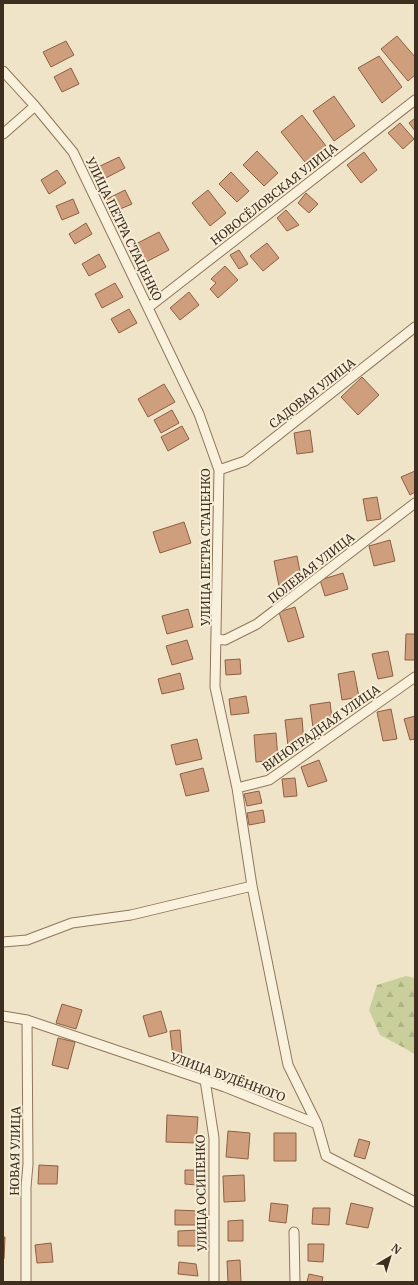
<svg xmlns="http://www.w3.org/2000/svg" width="418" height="1285" viewBox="0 0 418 1285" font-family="Merriweather,serif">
<defs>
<pattern id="forest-firs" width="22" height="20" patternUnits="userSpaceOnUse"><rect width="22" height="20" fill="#c9cf9b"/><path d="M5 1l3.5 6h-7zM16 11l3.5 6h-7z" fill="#aeb285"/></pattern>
</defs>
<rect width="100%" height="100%" fill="#f0e4c8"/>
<path fill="url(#forest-firs)" d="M406,976L415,978V1054L380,1035L369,1010L377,985Z"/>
<path fill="#cf9f7d" stroke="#8d5f41" d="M397,36L415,57V75L408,81L381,49Z
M66,41L74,55L51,67L43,52Z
M379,56L402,87L382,103L358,68Z
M71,68L79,84L62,92L54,77Z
M334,96L355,126L334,141L313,111Z
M302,115L326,146L305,162L281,132Z
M415,118V131L409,123Z
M400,123L414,139L403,149L388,133Z
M257,151L278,173L264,186L243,165Z
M364,152L377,170L361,183L347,165Z
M119,157L125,168L102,180L96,168Z
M57,170L66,183L49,194L41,180Z
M231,172L249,191L237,202L219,184Z
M125,190L132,204L113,212L107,199Z
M208,190L226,213L210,226L192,203Z
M306,193L318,204L309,213L298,203Z
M73,199L79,213L62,220L56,206Z
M286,210L299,225L287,231L277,218Z
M86,223L92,234L75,244L69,234Z
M159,232L169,250L144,263L134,245Z
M267,243L279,258L263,271L250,256Z
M239,250L248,264L239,269L230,255Z
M99,254L106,267L89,276L82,264Z
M225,266L238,280L218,298L210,289L216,283L211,279Z
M115,283L123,297L102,308L95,294Z
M189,292L199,305L180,320L170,308Z
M129,309L137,323L119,333L111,319Z
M362,377L379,395L358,415L341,397Z
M164,384L175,402L148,417L138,399Z
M172,410L179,423L161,433L154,420Z
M182,426L189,439L168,451L161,437Z
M310,430L313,452L297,454L294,433Z
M415,471V492L410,495L401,477Z
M377,497L381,519L367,521L363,499Z
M184,522L191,543L160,553L153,532Z
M390,540L395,561L374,566L369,546Z
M297,556L302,582L279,586L274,561Z
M343,573L348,589L325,596L320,580Z
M295,607L304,637L288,642L279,612Z
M188,609L193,627L167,634L162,616Z
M406,634H415V660H405Z
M187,640L193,659L172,665L166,646Z
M388,651L393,676L378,679L372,654Z
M240,659L241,674L226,675L225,660Z
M354,671L359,697L342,700L338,674Z
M180,673L184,689L162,694L158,679Z
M246,696L249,713L231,715L229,699Z
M330,702L333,726L313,728L310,705Z
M391,709L397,739L383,741L377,712Z
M415,716V739L410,740L404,719Z
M302,718L304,744L288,746L285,720Z
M276,733L278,760L256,762L254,735Z
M197,739L202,759L176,765L171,745Z
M319,760L327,781L308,787L301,767Z
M203,768L209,791L186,796L180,774Z
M295,778L297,796L284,797L282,779Z
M259,791L262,803L247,806L244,794Z
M263,810L265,822L249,825L247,813Z
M62,1004L82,1010L76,1029L56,1023Z
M161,1011L167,1032L149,1037L143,1016Z
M180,1030L182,1056L173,1057L170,1031Z
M58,1038L75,1042L68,1069L52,1065Z
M167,1115L198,1117L196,1143L166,1142Z
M228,1131L250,1133L248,1159L226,1157Z
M274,1133H296V1161H274Z
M359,1139L370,1142L365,1159L354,1156Z
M39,1165L58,1166L57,1184H38Z
M185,1170H196V1185L185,1184Z
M244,1175L245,1201L224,1202L223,1176Z
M271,1203L288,1205L286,1223L269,1221Z
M351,1203L373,1208L368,1228L346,1224Z
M313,1208H330L329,1225L312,1224Z
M175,1210L200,1211V1225H175Z
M243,1220V1241H228V1221Z
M199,1230V1246H178V1231Z
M3,1237H5L4,1259H3Z
M51,1243L53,1262L37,1263L35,1245Z
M308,1244H324L323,1262L308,1261Z
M240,1260L241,1282H228L227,1261Z
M179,1262L196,1264L198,1276L178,1274Z
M309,1274L323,1277L322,1282H307Z"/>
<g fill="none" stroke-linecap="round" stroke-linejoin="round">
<g stroke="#8d765c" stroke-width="11">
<path id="minor" d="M3,71L35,106L73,152L199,414L219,470L215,687L237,788L252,886L288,1065L317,1124L326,1156L415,1202
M3,134L35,106
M149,307L415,100
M219,470L245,461L415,327
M216,639L225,640L257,624L415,503
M237,788L269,780L415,677
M3,942L27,940L72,923L131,915L252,886
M3,1016L27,1020L225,1087L317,1124
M205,1080L214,1138V1282
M294,1232L295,1282
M26,1282V1187L28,1164L27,1020"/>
</g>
<use href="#minor" stroke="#faf1dc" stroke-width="9"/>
</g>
<g text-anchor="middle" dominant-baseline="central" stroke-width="4" stroke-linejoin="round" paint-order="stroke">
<g font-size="12" fill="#3d2e20" stroke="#f7eed8">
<text transform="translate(274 194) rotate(-38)">НОВОСЁЛОВСКАЯ УЛИЦА</text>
<text transform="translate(124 229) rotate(64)">УЛИЦА ПЕТРА СТАЦЕНКО</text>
<text transform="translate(312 393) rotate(-38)">САДОВАЯ УЛИЦА</text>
<text transform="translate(205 547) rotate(-90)">УЛИЦА ПЕТРА СТАЦЕНКО</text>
<text transform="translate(311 568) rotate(-38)">ПОЛЕВАЯ УЛИЦА</text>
<text transform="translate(321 728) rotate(-35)">ВИНОГРАДНАЯ УЛИЦА</text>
<text transform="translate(228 1077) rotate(20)">УЛИЦА БУДЁННОГО</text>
<text transform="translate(15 1151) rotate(-89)">НОВАЯ УЛИЦА</text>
<text transform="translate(201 1193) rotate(-91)">УЛИЦА ОСИПЕНКО</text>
</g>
</g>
<rect width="418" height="1285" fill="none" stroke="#3d2e20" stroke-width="8"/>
<g transform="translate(390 1257) rotate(38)" stroke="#f7eed8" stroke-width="3" paint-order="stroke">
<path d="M0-3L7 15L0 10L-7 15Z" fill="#3d2e20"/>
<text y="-6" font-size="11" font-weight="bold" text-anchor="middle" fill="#3d2e20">N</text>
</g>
</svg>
